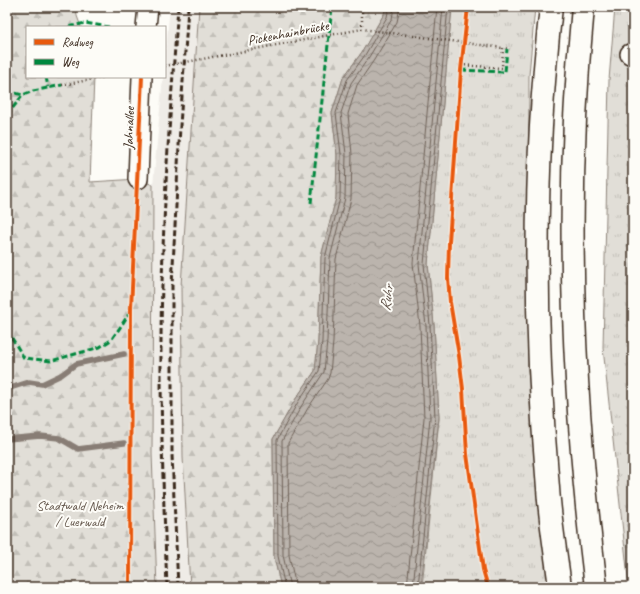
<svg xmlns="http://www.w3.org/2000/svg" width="640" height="594" viewBox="0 0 640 594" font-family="Caveat,sans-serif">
<defs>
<pattern id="grass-tufts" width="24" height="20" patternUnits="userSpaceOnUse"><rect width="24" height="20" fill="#e1ded7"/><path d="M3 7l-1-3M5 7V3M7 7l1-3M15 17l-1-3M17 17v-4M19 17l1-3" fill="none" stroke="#c2bfb8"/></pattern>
<pattern id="forest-firs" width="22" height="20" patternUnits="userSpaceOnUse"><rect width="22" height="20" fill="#e1ded7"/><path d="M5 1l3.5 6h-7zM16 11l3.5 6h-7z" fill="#c2bfb8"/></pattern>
<pattern id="water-waves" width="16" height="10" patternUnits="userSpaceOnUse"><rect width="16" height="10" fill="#bbb4ad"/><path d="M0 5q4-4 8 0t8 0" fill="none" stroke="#99938c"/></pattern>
</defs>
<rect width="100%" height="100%" fill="#fdfcf7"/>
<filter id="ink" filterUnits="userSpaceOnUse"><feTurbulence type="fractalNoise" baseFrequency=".025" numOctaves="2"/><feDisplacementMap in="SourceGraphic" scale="8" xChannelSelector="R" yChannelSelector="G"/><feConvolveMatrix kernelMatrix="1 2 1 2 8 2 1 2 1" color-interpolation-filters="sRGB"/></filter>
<g filter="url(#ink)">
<path fill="#efece7" d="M170,7H199L181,286L183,457L190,587H157L152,454L153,185L163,77H165V56Z"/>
<path fill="url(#grass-tufts)" stroke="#8e847a" d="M452,7H535L529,75L528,370L551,587H422L439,419L434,325L428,264Z
M615,7H633V587H629L603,348L609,80Z"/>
<path fill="url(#forest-firs)" stroke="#8e847a" d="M7,7H76L77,16L81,27H27V77H94L90,182L138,179L153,185L152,454L157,587H7Z
M199,7H386L384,14L362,52L343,78L332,113L337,155L336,198L321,257L318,341L315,371L295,400L273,439L274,557L281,587H190L183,457L181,286Z"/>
<path fill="url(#water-waves)" stroke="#887d74" d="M386,7H452L428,264L434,325L439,417L421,587H281L274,557L273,439L295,400L315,371L318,341L321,257L336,198L337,155L332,113L343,78L362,52L384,14Z"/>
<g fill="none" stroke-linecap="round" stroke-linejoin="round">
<path stroke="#6e6157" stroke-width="1" d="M285,587L278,556L277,440L298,402L319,371L322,341L325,258L340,198L341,154L336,113L347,80L365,55L387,17L389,7
M290,587L283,555L282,441L302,405L324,372L327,341L330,258L345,198L346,154L341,113L351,83L369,57L392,19L394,7
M296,587L289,555L288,443L308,408L328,379L330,373L333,342L336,259L351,199L352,154L348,114L357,85L374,60L397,22L400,7
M407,587L424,418L420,326L413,263L437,7
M413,587L430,418L426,326L419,264L443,7
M418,587L435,417L430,325L424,264L448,7"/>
<path stroke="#887d74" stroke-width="5.5" d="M7,389L29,382L42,384L61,375L76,364L124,354
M7,439L40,436L59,438L78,449L124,443"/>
<g stroke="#3b2a1e" stroke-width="22">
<path id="minor" d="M146,27L148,7
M630,54H633
M138,179L142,77"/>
</g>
<g stroke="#3b2a1e" stroke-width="25">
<path id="highway" d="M551,7C533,166 534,328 548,488C550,521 556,554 560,587
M583,7C564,200 572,394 596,587"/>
</g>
<path stroke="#3b2a1e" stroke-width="2.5" stroke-dasharray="1 3" stroke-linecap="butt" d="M362,29V7
M461,65L502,68L503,48L510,49
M62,85L105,77"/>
<use href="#minor" stroke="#fdfcf7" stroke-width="19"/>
<use href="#highway" stroke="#fdfcf7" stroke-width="22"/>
<path stroke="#3b2a1e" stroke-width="3" stroke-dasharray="6 3" stroke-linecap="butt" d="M167,587C163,486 159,385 162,285C164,192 171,99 178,7
M178,587L172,455V286L180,126L188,7"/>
<path stroke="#3b2a1e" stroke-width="2.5" stroke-dasharray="1 3" stroke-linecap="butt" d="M165,66L362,29L503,48"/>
<path stroke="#00873e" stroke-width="3" stroke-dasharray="6 3" stroke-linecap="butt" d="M69,27L85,23L109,27
M461,70L505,72L507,49
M46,77L48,87
M7,91L23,95
M7,115L23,95L33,91L62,85
M311,203L332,7
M7,330L24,358L51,361L100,347L111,340L119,329L130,312"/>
<g stroke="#fdfcf7" stroke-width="6">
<path id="cycleway" d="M468,7L461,70L449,242L448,278L450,302L459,356L463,389L467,454L483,570L488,587
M130,587L131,309L142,77"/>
</g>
<use href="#cycleway" stroke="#e8590c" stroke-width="4"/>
</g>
</g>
<g text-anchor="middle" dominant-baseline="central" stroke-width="4" stroke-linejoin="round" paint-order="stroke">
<g font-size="14" fill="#3b2a1e" stroke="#fdfcf7">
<text transform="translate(288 33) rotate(-11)">Pickenhainbrücke</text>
<text transform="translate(129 128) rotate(-88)">Jahnallee</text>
</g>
<g font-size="14" fill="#64574c" stroke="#fdfcf7">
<text x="80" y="505">Stadtwald Neheim<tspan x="80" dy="16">/ Luerwald</tspan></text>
</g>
<g font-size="15" font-style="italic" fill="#615349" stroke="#fdfcf7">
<text transform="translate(387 298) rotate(-81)">Ruhr</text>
</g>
</g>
<rect width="640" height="594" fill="none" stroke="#fdfcf7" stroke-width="24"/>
<rect x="12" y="12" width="616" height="570" fill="none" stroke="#3b2a1e" stroke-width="1.5" filter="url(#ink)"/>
<rect x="26" y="26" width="140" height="52" fill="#fdfcf7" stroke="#afa8a0"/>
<rect x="34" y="39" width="20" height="6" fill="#e8590c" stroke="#afa8a0"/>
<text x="62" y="46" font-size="12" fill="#3b2a1e">Radweg</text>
<rect x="34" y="59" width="20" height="6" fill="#00873e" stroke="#afa8a0"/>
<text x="62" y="66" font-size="12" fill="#3b2a1e">Weg</text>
</svg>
